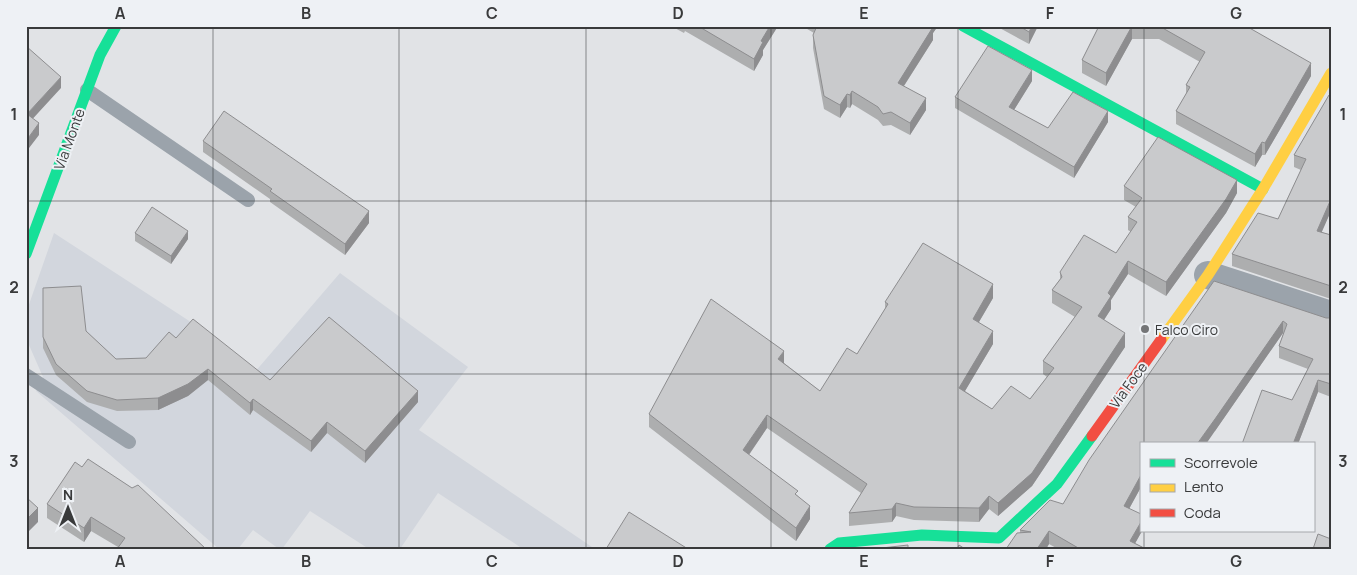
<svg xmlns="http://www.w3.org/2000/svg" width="1357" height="575" viewBox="0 0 1357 575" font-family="Manrope,sans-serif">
<rect width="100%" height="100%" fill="#e1e3e6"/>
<path fill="#d2d6dd" d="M54,233L197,326L254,373L340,273L468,367L419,430L595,549H523L438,493L400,549H369L310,511L282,549H279L253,530L238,549H219L36,391L43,377L29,345L26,313Z"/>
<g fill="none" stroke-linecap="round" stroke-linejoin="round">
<path stroke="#9ba3ab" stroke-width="14" d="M87,90L248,200
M26,375L129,442"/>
<path stroke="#9ba3ab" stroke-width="28" d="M1208,275L1331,315"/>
<path stroke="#16e098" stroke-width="11" d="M963,26L1263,189
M26,254L100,55L116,26
M830,549L839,543L922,535L999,538L1057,484L1092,436"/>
<path stroke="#ffcf43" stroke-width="11" d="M1161,340L1208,275L1263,189L1331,73"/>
<path stroke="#f24e42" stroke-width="11" d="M1092,436L1161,340"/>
</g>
<path fill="#adaeaf" d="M671,26H778L763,50V55L754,71L685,31L684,33Z
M802,26H938L933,33V40L904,86L926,110L910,135L891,125L883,126L878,120L852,104L850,108L847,107L840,118L824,109L813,48V35L814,33Z
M996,26H1038L1029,44Z
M1099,26H1246L1311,76L1265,155H1262L1255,167L1176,124V111L1186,94V85L1200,62L1159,39H1132L1106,86L1082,73V60Z
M1032,81L1014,110L1048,128L1108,122L1074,178L955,108V97Z
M1329,95L1331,211L1321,232L1331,235V299L1232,266V254L1278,219L1301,170L1294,167V155Z
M203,141L369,223L345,255L270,202V199L203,152Z
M1124,186L1237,193L1226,213L1166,296L1128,274L1111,300V309L1104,320L1125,347L1032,486L998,516L989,509L979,522L914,520L896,516L892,522L849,526V513L861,493L767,428L749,455L798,496L810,519L796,541L649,427V414L784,363L820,391L857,354L885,309V302L993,298L979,322L993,344L965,391L992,409L1030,399L1047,377L1043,374V361L1075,317L1052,303V290L1060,279V272L1116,253L1131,232L1128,230V217L1136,207L1124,200Z
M135,233L188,239L171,264L135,241Z
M1214,281L1326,318H1331V397L1318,392L1298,444H1242L1292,400L1308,369L1279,358V346L1283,334V333L1215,431L1141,444V487L1129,509L1141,531H1142L1135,543L1146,549H1058L1049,544L1046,549H1006L1020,533V530L1063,504Z
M43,288L86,331L116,359L146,358L176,338L270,380L418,402L365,463L327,433L311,452L253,410L250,415L208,380L188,396L158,410L117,411L87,402L56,375L43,348Z
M47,504L206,549L118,547L91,531L84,542L47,518Z"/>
<path fill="#8d8d8f" d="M770,26H778L763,50V55L754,71V59L761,41Z
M929,26H938L933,33V40L898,95V83Z
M1032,26H1038L1029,44V32Z
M1132,26V39L1106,86V73Z
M1311,63V76L1265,155V143Z
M1032,70V81L1009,118V107Z
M61,77V88L27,125V114Z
M852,91V104L850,108V95Z
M847,94V107L840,118V105Z
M926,98V110L910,135V123Z
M1108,111V122L1074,178V167Z
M39,123V135L26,152V141Z
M1262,142V155L1255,167V154Z
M1237,180V193L1226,213L1166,296V282Z
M1331,199V211L1317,243V231Z
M369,211V223L345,255V244Z
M188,231V239L171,264V256Z
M1128,261V274L1111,300V309L1098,329V316L1108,293Z
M993,284V298L973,332V319Z
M1283,321V333L1215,431L1206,444H1197Z
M993,331V344L959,401V388Z
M1125,333V347L1032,486L998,516V503Z
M784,351V365L778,359Z
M208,369V380L188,396L158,410V398Z
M1318,380V392L1298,444H1293Z
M418,391V402L365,463V451Z
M253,399V410L250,415V403Z
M767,415V428L743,463V450Z
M327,422V433L311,452V441Z
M1141,475V487L1124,518V506Z
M989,496V509L979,522V508Z
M896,503V516L892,522V509Z
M810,506V519L796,541V528Z
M38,508V522L26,534V520Z
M91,517V531L84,542V528Z
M1141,522V531H1142L1132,549L1130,541Z
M1049,531V544L1046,549H1037Z"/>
<path fill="#c9cacc" stroke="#8d8d8f" d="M698,26H770L761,41L763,42L754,59Z
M817,26H931L933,27L898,83L926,98L910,123L891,112L883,114L878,107L852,91L850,95L847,94L840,105L824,96L813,35Z
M1019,26H1032L1029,32Z
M1099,26H1132L1106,73L1082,60Z
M1159,26H1246L1311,63L1265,143L1262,142L1255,154L1176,111L1190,87L1186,85L1205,52Z
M26,46L61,77L27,114L39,123L26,141Z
M988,46L1032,70L1009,107L1048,128L1073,92L1108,111L1074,167L955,97Z
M1329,95L1331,96V199L1317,231L1331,235V286L1232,254L1258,213L1278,219L1306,159L1294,155Z
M224,111L369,211L345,244L270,191L272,189L203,141Z
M1158,137L1237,180L1226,199L1166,282L1128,261L1108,293L1111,296L1098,316L1125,333L1032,473L998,503L989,496L979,508L914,507L896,503L892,509L849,513L867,484L767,415L743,450L798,491L795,494L810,506L796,528L649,414L711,299L784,351L778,359L820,391L847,348L857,354L888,304L885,302L923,243L993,284L973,319L993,331L959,388L992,409L1011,386L1030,399L1054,368L1043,361L1082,307L1052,290L1062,277L1060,272L1084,235L1116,253L1137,222L1128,217L1142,198L1124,186Z
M152,207L188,231L171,256L135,233Z
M1214,281L1326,318H1331V384L1318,380L1293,444H1242L1262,390L1292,400L1313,359L1279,346L1287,324L1283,321L1215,419L1197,444H1141V475L1124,506L1141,514V522L1130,541L1146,549H1080L1049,531L1037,549H1006L1017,533L1031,532L1020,530L1050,500L1063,504L1089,460Z
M81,286L86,331L116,359L146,358L169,332L176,338L193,319L270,380L329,317L418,391L365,451L327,422L311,441L253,399L250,403L208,369L188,384L158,398L117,400L87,391L56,364L43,337V288Z
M88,459L132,488L138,485L206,549H117L125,538L91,517L84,528L47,504L75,462L82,467Z
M26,497L38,508L26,520Z
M629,512L688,549H606Z
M1318,534L1331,539V549H1313Z
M908,545V549H873Z
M959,545L965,549H957Z"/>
<path fill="none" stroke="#393a3b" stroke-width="1" stroke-opacity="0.55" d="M213,26V549M399,26V549M586,26V549M771,26V549M958,26V549M1144,26V444M26,201H1331M26,374H1331M1144,531V549"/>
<circle fill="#747577" stroke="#eef1f5" stroke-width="2" cx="1145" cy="329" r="5"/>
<g text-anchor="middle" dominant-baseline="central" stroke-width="4" stroke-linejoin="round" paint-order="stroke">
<g font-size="14" fill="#393a3b" stroke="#eef1f5">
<text transform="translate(69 139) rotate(-70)">Via Monte</text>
<text transform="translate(1128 385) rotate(-54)">Via Foce</text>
</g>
<g font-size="14" fill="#393a3b" stroke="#eef1f5" text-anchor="start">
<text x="1155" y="329">Falco Ciro</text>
</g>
</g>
<rect width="1357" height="575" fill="none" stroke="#eef1f5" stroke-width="55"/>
<rect x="1140" y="442" width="175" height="90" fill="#eef1f5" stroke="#a6a8ab"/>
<rect x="1150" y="459" width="25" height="8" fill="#16e098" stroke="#a6a8ab"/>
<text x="1184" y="468" font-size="15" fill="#393a3b">Scorrevole</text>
<rect x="1150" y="484" width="25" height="8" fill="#ffcf43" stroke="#a6a8ab"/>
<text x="1184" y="492" font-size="15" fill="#393a3b">Lento</text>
<rect x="1150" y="509" width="25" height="8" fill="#f24e42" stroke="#a6a8ab"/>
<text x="1184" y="518" font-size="15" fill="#393a3b">Coda</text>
<g transform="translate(68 508)" stroke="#eef1f5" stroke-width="4" paint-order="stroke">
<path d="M0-4L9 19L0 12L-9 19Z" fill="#393a3b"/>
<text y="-8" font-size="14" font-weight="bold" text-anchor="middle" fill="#393a3b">N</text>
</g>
<rect x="28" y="28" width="1302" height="520" fill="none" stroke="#393a3b" stroke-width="2"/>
<g font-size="16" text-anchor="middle" font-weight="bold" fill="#393a3b">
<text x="120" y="19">A</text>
<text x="306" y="19">B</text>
<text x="492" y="19">C</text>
<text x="678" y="19">D</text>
<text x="864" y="19">E</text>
<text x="1050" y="19">F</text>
<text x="1236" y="19">G</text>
<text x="14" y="120">1</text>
<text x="1343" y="120">1</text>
<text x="14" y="293">2</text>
<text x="1343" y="293">2</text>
<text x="14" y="467">3</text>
<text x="1343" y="467">3</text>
<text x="120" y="567">A</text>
<text x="306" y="567">B</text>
<text x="492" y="567">C</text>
<text x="678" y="567">D</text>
<text x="864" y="567">E</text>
<text x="1050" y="567">F</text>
<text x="1236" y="567">G</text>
</g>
</svg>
